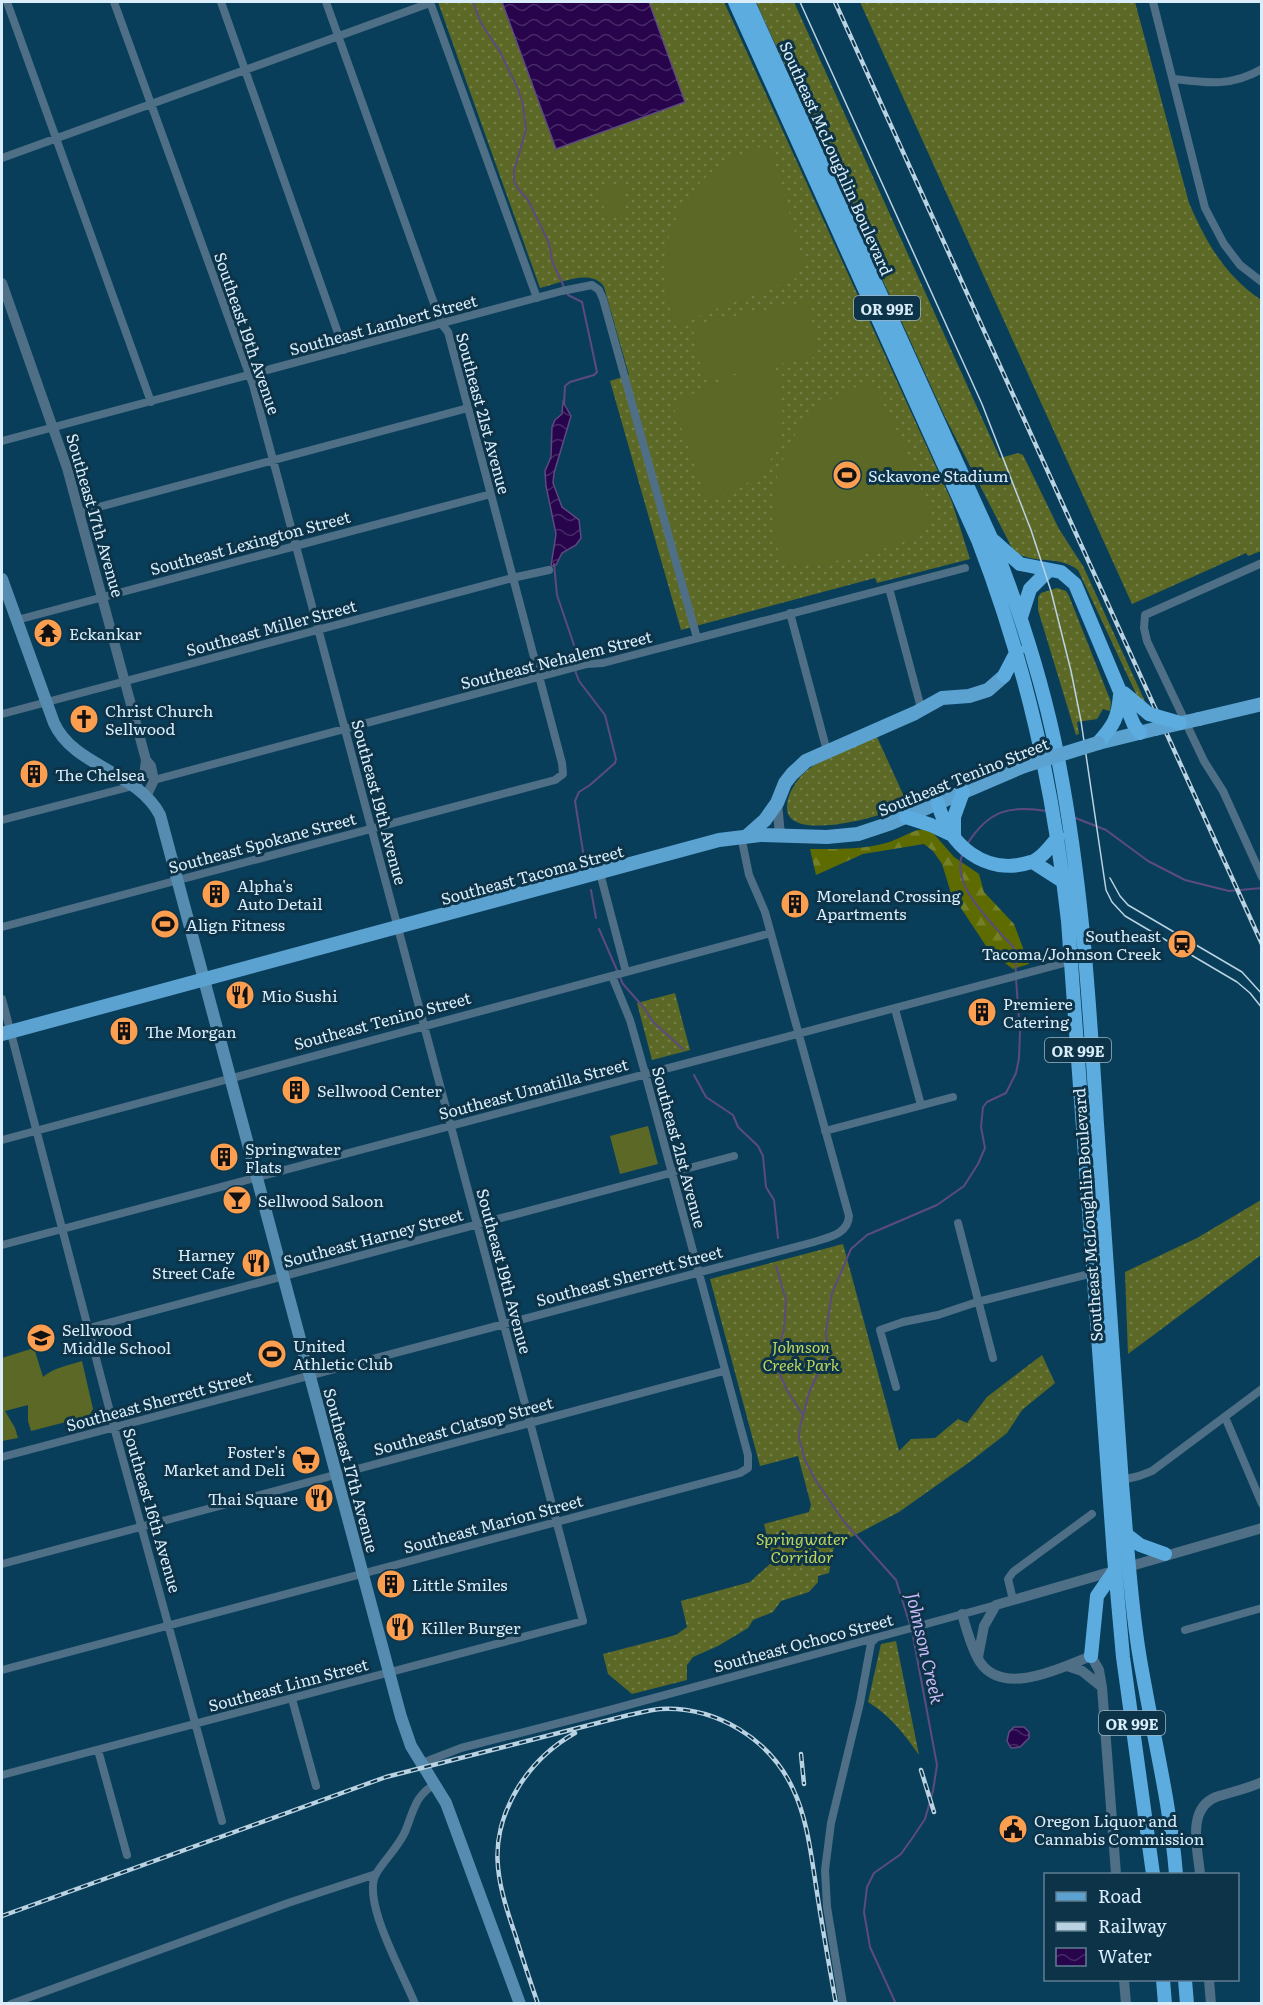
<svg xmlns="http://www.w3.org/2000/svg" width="1263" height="2005" viewBox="0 0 1263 2005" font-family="Literata,serif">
<defs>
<pattern id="grass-dots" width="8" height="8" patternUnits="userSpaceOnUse" patternTransform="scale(1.5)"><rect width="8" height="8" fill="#5c6926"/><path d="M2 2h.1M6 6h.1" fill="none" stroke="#737f46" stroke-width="1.8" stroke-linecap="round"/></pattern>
<pattern id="forest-firs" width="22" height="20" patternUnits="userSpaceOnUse" patternTransform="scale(1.5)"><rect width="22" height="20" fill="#5d6b00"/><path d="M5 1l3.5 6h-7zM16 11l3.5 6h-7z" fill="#748026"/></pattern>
<pattern id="water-waves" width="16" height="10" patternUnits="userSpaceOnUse" patternTransform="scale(1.5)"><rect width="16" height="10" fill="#27044b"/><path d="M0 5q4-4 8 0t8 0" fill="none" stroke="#462966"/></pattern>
</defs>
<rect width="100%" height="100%" fill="#093e5a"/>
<path fill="url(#grass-dots)" d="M438,2H724L952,502L970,559L877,583L875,578L681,630L610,381L629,375L604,287C592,267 558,284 540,288Z
M756,2H794L1000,458L1018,453L1023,455L1059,529L1083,566L1148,708L1138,698L1078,570C1059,554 1033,566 1013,550L945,417Z
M860,2H1135L1189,203C1207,244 1224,274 1261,300V551L1248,556L1246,553L1132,604Z
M1057,588L1066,591L1069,596L1111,702L1110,711L1103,709L1097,719L1077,722L1079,734L1076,735L1038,610V597L1041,593Z
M877,737L907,803C895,808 884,814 872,817C855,822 786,838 787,807C787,794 797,779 806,771C826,755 854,747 877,737Z
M675,993L690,1050L652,1060L637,1003Z
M1261,1200V1255L1128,1354L1125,1272L1197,1238Z
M843,1244L899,1451L911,1439L935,1438L958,1419L967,1423L987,1397L1042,1355L1055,1383L1022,1410L1007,1433L971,1461L899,1512L834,1546L829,1573L818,1576V1582L809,1592L781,1601L773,1612L753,1620L748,1628L718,1646L693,1657L687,1665V1680L632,1694L608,1674L603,1654L676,1635L687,1627L681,1601L750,1582L771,1563V1552L764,1524L809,1512L811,1505L798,1456L760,1466L710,1279Z
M896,1641L919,1755C904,1734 891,1716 868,1702L881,1644Z"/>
<path fill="url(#forest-firs)" d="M926,829L934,834L954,857L979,874L984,892L1014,924L1029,964L1013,969L990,952L951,893L942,864L933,851L924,844L863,854L816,875L810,849C835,849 861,850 886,843C899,840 912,829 926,829Z"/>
<path fill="#5c6926" d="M769,144L804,263L795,279L674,325C671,313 667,301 665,289C658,245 680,197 714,170C730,157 750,151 769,144Z
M624,181L628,193L621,196L627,213L608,220L598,190Z
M808,301L819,356L775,365C786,405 789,450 754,478C741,489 723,496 708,502L672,403L740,373L703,380L692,325Z
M869,382C897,422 914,469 931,515L921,536C900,543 880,551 859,556C833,563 807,564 781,565C770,515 767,485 793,439C796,433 800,424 805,419C819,403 849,389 869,382Z
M648,1126L658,1164L620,1174L610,1136Z
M34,1348L43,1377C53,1368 69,1365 82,1361L93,1409L89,1416L31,1431L28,1421V1405L5,1411L15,1428L18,1438L2,1441V1358Z"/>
<path fill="url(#water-waves)" stroke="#5c4a80" stroke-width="1.5" d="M502,2H649L685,102L556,149Z
M563,402L571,416L554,473L553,483L562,507L579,520L581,538L576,545L562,553L556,565L551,566L556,534L546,486L545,471L551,457L552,427L555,420L562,414Z
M1024,1727L1029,1732V1738L1020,1747L1011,1748L1007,1741L1009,1732L1014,1727Z"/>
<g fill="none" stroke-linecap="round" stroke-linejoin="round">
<path stroke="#5c4a80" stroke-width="2" d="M473,2L481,23L500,52L518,89L523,104L526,130L514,171V181L518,189L528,200L549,243L552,261L564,287
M564,404L565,386L570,382L594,375L597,372L582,302L568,295L567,292
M554,564L557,595L574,645L573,661L576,673L579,681L605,715L616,759L615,763L590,785L579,792L575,801L585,864
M1073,817L1106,830L1148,861L1185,880L1229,891L1262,888
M968,843C989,810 1010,805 1047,811
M963,853C950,881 985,916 1002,935C1006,940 1012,944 1014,949C1017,956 1015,966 1016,973
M591,890L596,918
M599,929L623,984L645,1009L653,1022L683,1049
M694,1075L706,1097L733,1115L738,1127L758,1146L763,1156L766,1187L774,1200L778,1238
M776,1266L786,1300L784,1330L774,1361L787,1390L802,1414
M910,1625L896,1580L845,1523L816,1481L805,1460L799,1438L800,1427L809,1393L827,1353L826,1331L832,1293L851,1249L867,1235L937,1205L964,1186L978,1164L985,1148L981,1127L983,1107L987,1102L1006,1093L1016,1073L1019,1058L1020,1032L1016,979
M896,2004L870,1947L864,1912L867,1887L874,1873L901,1854L913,1837L925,1819L933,1791L937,1765L912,1631"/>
<path stroke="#4e6f86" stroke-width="8" d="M7,2L151,402
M221,2L344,350
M430,2L537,298
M1153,2L1205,208L1224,244L1240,265L1262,282
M1174,79C1207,83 1231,87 1262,69
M2,158L430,3
M2,441L562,291L592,285L599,290L603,299L697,638
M80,512L468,408
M1262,563L1145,615L1144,628L1147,641L1204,761L1223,791L1262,877
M889,588L921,708
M790,613L827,751
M17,620L491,494
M2,714L512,578L549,570
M154,780L587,664L603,663L965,568
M2,820L133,786
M600,873L626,972
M2,927L555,780L563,774L562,763L448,332L441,323L326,2
M2,999L114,1427L222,1821
M895,1009L921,1105
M825,1131L953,1097
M2,1140L771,933
M958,1223L993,1358
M2,1245L1072,961
M89,1328L734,1156
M896,1387L880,1330L903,1322L938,1315L977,1302L1093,1273
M1225,1417L1262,1504
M2,1457L814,1242C829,1237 848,1234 849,1216L765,912L749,875L741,836
M1122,1480L1139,1476L1152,1471L1262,1389
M2,1564L724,1371
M1013,1600L1008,1579L1013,1572L1092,1514
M1185,1630L1262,1608
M2,1670L740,1473L748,1468V1455L645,1073L630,1020L612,976
M292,1699L316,1786
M98,1750L127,1855
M422,1763L461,1748L606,1711L996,1605
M2,1775L583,1621L253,385L114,2
M11,2004L288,1903L376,1874
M415,2004C404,1975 361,1901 376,1874C384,1860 397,1849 405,1832C413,1813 415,1794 436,1784
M843,2004L827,1907L825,1870L831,1823L860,1703L871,1643L876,1638"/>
<path stroke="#4e6f86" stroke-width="10" d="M2,283L67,468L146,760L151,766L154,780L147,795
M133,786L144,776L146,760
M777,803L780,835
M962,1614C967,1630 971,1648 980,1662C1003,1697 1061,1668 1091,1656L1099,1670L1102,1687L1116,1874
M978,1657L984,1626L996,1605L1262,1528
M1067,1666L1082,1671L1102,1687
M1200,1874C1198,1850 1186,1809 1216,1797C1231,1792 1247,1789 1262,1782
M1124,1980L1126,2004
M1209,1980L1211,2004"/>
<path stroke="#568cb0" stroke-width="12" d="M2,579L54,723C74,767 137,771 160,815L401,1717L411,1746L446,1803L520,2004"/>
<path stroke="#5ba2d1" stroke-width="14" d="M1199,719L1262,704
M1098,743L1155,729
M748,835L765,820L777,803L785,783L792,774L806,761L915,713L942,698L969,696L988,690L1004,676
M2,1034L719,840L760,835L827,837L858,834L891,823L1024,766"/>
<path stroke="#5cace0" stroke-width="14" d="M735,2L978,540C1027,668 1053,786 1068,921L1114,1557L1123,1657L1153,1874
M748,2L991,538C1017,603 1039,670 1054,739C1081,866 1089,995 1097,1124C1105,1244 1113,1364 1122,1484C1127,1540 1130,1597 1139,1653C1151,1727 1170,1800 1176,1874
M994,541L1020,564L1061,572L1075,584L1134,725L1140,733
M1021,617L1030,589L1048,571
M1004,676L1017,651
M1124,693L1149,714
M1098,743C1114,725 1118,718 1120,695
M938,803C948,845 986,877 1031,862C1042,859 1051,845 1058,837
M906,817L931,825L950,834
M954,837V817L963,792
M1033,862L1064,882
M1127,1535L1140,1545L1165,1554
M1091,1656L1097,1596L1115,1570
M1163,1980L1165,2004
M1185,1980L1187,2004"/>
<path stroke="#bad3e3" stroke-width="1.5" d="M800,2L982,404L1031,530L1051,591L1071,671L1081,721L1106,890L1112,902L1125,916L1237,982L1250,993L1262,1008
M1110,878L1120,896L1128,905L1242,972L1262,994"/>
<g stroke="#bad3e3" stroke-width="4.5">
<path id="rail" d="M835,2L1262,944
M801,1754L804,1784
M921,1770L934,1812
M2,1916L386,1777L629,1715C639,1713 650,1710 660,1709C716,1706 770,1739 793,1789C807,1818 811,1854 816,1886C822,1926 829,1965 836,2004
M538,2004C530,1981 522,1957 515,1934C496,1879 486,1839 519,1786C533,1764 552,1746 575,1733"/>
</g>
<use href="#rail" stroke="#0d3348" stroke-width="2" stroke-dasharray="7" stroke-linecap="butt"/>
<path stroke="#5ba2d1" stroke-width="14" d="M1155,729L1199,719
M1024,766L1098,743"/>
<path stroke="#5cace0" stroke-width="14" d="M1149,714L1180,723"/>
</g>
<defs>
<g id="stadium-disc" transform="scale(1.5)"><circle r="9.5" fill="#fb9e50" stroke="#0d3348"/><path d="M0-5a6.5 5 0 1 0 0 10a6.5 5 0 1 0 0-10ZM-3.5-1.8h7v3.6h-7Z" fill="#111"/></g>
<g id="temple-disc" transform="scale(1.5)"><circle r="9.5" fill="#fb9e50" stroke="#0d3348"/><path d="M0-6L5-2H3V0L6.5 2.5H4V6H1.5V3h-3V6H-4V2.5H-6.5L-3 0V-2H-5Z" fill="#111"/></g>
<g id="church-disc" transform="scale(1.5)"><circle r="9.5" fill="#fb9e50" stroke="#0d3348"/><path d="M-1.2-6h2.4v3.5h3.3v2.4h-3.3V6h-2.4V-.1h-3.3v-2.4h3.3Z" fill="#111"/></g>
<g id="building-disc" transform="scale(1.5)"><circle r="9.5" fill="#fb9e50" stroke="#0d3348"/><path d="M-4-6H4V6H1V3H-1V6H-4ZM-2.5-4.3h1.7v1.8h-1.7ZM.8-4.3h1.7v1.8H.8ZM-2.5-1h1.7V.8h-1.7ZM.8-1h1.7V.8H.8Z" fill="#111"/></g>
<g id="station-disc" transform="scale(1.5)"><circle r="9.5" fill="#fb9e50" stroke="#0d3348"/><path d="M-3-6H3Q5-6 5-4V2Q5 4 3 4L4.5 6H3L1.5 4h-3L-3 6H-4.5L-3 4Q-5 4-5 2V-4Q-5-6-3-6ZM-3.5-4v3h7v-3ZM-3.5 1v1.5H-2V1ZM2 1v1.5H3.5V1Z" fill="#111"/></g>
<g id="restaurant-disc" transform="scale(1.5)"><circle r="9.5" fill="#fb9e50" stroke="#0d3348"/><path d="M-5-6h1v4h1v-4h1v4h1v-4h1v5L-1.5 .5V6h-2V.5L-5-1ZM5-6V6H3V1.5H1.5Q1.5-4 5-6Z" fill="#111"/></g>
<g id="bar-disc" transform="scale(1.5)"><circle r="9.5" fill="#fb9e50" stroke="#0d3348"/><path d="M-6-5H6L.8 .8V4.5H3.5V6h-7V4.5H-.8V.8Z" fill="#111"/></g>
<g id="school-disc" transform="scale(1.5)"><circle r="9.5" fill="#fb9e50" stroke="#0d3348"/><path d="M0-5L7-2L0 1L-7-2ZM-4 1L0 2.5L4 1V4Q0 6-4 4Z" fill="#111"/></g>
<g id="supermarket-disc" transform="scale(1.5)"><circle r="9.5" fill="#fb9e50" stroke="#0d3348"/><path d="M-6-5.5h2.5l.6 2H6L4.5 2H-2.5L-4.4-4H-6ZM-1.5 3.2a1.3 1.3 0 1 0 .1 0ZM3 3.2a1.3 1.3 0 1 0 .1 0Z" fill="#111"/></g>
<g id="civic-disc" transform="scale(1.5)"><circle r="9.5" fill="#fb9e50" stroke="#0d3348"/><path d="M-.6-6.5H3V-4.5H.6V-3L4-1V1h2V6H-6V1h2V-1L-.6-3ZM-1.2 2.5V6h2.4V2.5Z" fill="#111"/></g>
</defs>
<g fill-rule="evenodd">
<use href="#stadium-disc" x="847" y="475"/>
<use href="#temple-disc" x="48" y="633"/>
<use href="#church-disc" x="84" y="719"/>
<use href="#building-disc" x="34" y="774"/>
<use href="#building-disc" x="216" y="894"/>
<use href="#building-disc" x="795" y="904"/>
<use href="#stadium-disc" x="165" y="924"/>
<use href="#station-disc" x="1182" y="944"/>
<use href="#restaurant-disc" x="240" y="995"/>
<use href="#building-disc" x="982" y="1012"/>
<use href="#building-disc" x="124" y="1031"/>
<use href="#building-disc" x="296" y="1090"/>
<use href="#building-disc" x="224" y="1157"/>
<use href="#bar-disc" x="237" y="1200"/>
<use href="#restaurant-disc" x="256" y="1263"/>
<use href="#school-disc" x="41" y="1338"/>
<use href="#stadium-disc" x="272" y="1354"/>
<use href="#supermarket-disc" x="306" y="1460"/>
<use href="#restaurant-disc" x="319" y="1498"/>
<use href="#building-disc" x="391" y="1584"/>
<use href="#restaurant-disc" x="400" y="1627"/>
<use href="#civic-disc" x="1013" y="1829"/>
</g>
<g text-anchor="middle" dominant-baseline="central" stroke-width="6" stroke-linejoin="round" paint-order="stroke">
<g fill="#0d3348" stroke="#9cb5c5" stroke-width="1.5">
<rect x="854" y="296" width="66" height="24" rx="4.5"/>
<rect x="1045" y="1038" width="66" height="24" rx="4.5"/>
<rect x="1099" y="1711" width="66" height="24" rx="4.5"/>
</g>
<g font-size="15" font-weight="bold" fill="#d9edfb">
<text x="887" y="308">OR 99E</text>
<text x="1078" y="1050">OR 99E</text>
<text x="1132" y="1723">OR 99E</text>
</g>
<g font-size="16" fill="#d9edfb" stroke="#0d3348">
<text transform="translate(837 158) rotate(66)">Southeast McLoughlin Boulevard</text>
<text transform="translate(383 324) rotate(-15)">Southeast Lambert Street</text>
<text transform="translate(248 333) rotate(71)">Southeast 19th Avenue</text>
<text transform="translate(484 413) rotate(75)">Southeast 21st Avenue</text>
<text transform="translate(96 515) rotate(74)">Southeast 17th Avenue</text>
<text transform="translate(250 542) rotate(-15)">Southeast Lexington Street</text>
<text transform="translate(271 627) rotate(-15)">Southeast Miller Street</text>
<text transform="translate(556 659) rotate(-14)">Southeast Nehalem Street</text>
<text transform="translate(963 776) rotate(-22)">Southeast Tenino Street</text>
<text transform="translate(380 802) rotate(75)">Southeast 19th Avenue</text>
<text transform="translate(262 842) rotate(-15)">Southeast Spokane Street</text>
<text transform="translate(532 874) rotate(-15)">Southeast Tacoma Street</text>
<text transform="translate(382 1020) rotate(-15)">Southeast Tenino Street</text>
<text transform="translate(533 1088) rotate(-15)">Southeast Umatilla Street</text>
<text transform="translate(680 1147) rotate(75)">Southeast 21st Avenue</text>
<text transform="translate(1087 1215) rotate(-94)">Southeast McLoughlin Boulevard</text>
<text transform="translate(373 1237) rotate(-15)">Southeast Harney Street</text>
<text transform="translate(505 1271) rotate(75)">Southeast 19th Avenue</text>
<text transform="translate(629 1275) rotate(-15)">Southeast Sherrett Street</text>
<text transform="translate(159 1400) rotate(-15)">Southeast Sherrett Street</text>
<text transform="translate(463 1425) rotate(-15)">Southeast Clatsop Street</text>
<text transform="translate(352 1470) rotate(75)">Southeast 17th Avenue</text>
<text transform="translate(153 1510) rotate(74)">Southeast 16th Avenue</text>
<text transform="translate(493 1523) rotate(-15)">Southeast Marion Street</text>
<text transform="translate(803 1642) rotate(-15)">Southeast Ochoco Street</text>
<text transform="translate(288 1684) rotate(-15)">Southeast Linn Street</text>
</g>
<g font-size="16" fill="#d9edfb" stroke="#0d3348" text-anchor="start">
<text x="868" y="475">Sckavone Stadium</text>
<text x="69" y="633">Eckankar</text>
<text x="105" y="710">Christ Church<tspan x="105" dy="18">Sellwood</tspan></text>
<text x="55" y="774">The Chelsea</text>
<text x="237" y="885">Alpha's<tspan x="237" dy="18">Auto Detail</tspan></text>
<text x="816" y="895">Moreland Crossing<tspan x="816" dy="18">Apartments</tspan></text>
<text x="186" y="924">Align Fitness</text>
<text x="1161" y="935" text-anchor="end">Southeast<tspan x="1161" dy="18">Tacoma/Johnson Creek</tspan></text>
<text x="261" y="995">Mio Sushi</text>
<text x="1003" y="1003">Premiere<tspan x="1003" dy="18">Catering</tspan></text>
<text x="145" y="1031">The Morgan</text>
<text x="317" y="1090">Sellwood Center</text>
<text x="245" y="1148">Springwater<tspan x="245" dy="18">Flats</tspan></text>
<text x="258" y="1200">Sellwood Saloon</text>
<text x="235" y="1254" text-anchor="end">Harney<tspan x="235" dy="18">Street Cafe</tspan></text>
<text x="62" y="1329">Sellwood<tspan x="62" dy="18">Middle School</tspan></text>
<text x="293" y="1345">United<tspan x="293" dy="18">Athletic Club</tspan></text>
<text x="285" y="1451" text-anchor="end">Foster's<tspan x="285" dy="18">Market and Deli</tspan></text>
<text x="298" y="1498" text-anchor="end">Thai Square</text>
<text x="412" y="1584">Little Smiles</text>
<text x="421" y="1627">Killer Burger</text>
<text x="1034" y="1820">Oregon Liquor and<tspan x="1034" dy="18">Cannabis Commission</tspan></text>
</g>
<g font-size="16" font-style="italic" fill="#bfd65e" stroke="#0d3348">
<text x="801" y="1346">Johnson<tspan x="801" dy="18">Creek Park</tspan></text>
<text x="802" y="1538">Springwater<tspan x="802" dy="18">Corridor</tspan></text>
</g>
<g font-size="18" font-style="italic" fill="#ccb9f7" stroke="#0d3348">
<text transform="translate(926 1648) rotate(77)">Johnson Creek</text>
</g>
</g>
<rect width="1263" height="2005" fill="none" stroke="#d9edfb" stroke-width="6"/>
<rect x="1044" y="1873" width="195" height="108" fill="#0d3348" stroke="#5f7d90" stroke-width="1.5"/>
<rect x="1056" y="1892" width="30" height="9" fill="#5ba2d1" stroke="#5f7d90" stroke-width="1.5"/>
<text x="1098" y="1903" font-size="18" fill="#d9edfb">Road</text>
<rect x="1056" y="1922" width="30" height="9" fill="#bad3e3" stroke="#5f7d90" stroke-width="1.5"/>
<text x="1098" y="1933" font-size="18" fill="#d9edfb">Railway</text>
<rect x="1056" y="1948" width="30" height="18" fill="url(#water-waves)" stroke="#5f7d90" stroke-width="1.5"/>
<text x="1098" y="1963" font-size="18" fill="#d9edfb">Water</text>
</svg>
